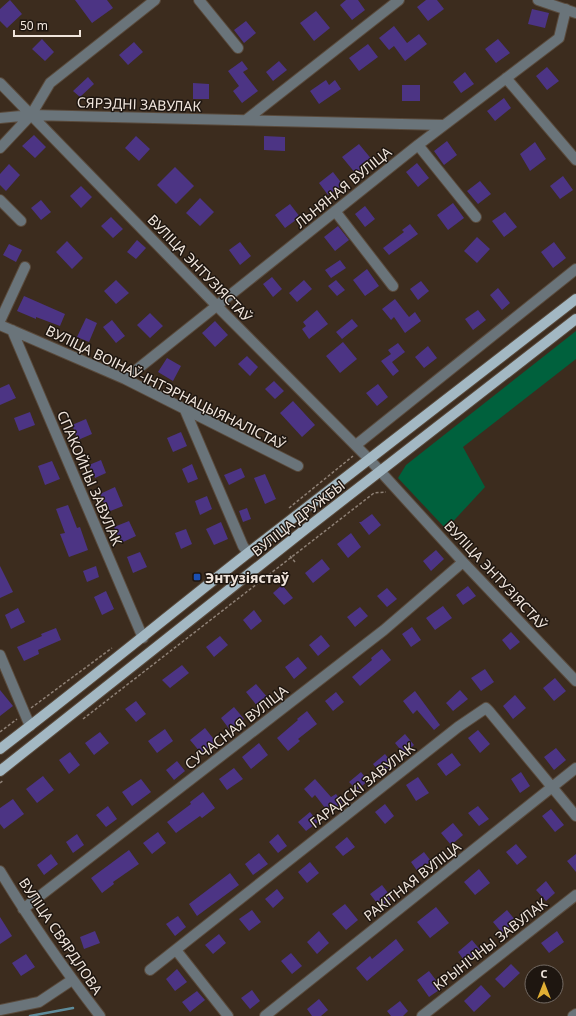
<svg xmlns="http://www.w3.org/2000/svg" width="576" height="1016" viewBox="0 0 576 1016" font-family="'Noto Sans',sans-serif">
<rect width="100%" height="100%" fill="#3c2c1e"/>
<path fill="#00613d" d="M576,331V359L463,447L485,487L446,529L398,478L406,465Z"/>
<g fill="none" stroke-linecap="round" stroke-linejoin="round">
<path stroke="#5e8b9a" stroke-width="2.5" d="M30,1016L73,1008"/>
</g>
<path fill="#4c3484" d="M10,0L22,14L7,28L0,21V9Z
M75,0H107L113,8L92,23Z
M346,0H358L365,10L352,20L340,5Z
M426,0H437L444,9L428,21L417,7Z
M532,9L549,13L545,28L528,24Z
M316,11L330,28L314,41L300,23Z
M246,21L256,33L244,43L234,30Z
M394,26L407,43L419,34L427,44L405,61L394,46L389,50L379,38Z
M42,39L54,52L45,61L32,49Z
M498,39L510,53L496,63L485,49Z
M134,42L143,52L128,65L119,55Z
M368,44L378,57L359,71L349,58Z
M242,61L248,69L243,72L258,91L242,103L233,91L239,86L228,71Z
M279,61L287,70L273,81L266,72Z
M547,67L559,81L547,90L536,76Z
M465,72L474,84L461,93L453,82Z
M88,77L94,84L80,97L73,91Z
M326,80L329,85L335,80L341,89L319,104L310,91Z
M193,83L209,84V99H193Z
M402,85H420V101H402Z
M504,98L511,108L495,121L487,111Z
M34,135L46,147L35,158L22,146Z
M136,136L150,149L139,161L125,148Z
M264,136L285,137V151L264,150Z
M447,141L457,155L444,165L434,151Z
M535,142L546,159L530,171L520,154Z
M359,144L373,161L356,174L342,157Z
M417,163L429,178L418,187L406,172Z
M9,164L20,175L6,191L0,185V174Z
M175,167L194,186L176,204L157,185Z
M333,172L343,185L328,195L319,183Z
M563,176L573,190L560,199L550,186Z
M480,181L491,194L478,204L467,191Z
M81,186L92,197L81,208L70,196Z
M200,198L214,212L200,226L186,213Z
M41,200L51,212L41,220L31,208Z
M453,203L464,218L448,230L437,215Z
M290,204L300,217L285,228L275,215Z
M365,206L375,219L365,227L355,214Z
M505,212L517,227L504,237L492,221Z
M111,217L123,229L113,238L101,226Z
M410,224L418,234L389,255L383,248L404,232L402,230Z
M338,226L349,240L335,251L324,237Z
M477,237L490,249L477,263L464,251Z
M137,240L146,248L136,259L127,252Z
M67,241L83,258L72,269L56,252Z
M240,242L251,256L240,265L229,250Z
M554,242L566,258L553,268L541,252Z
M9,244L22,250L16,262L3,255Z
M340,260L346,268L331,278L325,270Z
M367,269L379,286L365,296L353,280Z
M272,277L282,289L273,297L263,284Z
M116,280L129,293L116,304L104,291Z
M304,280L312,289L297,302L289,293Z
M336,280L345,290L337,296L328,286Z
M421,281L429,291L418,300L410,289Z
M498,288L510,303L502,310L490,295Z
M24,296L65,314L60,326L36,317V319L17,311Z
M395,299L409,317L415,312L421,321L405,333L394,317L391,320L382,309Z
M317,310L328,324L309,339L302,329L306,326L303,322Z
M478,310L486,320L473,330L465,319Z
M150,313L163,326L150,338L137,325Z
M86,318L97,323L89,342L77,337Z
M352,319L358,326L342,339L336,332Z
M112,320L125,336L116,343L103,327Z
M215,321L228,335L215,347L202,333Z
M343,342L357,359L340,373L326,356Z
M398,343L405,352L392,362L399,371L393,376L381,361L391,354L388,350Z
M428,346L437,358L424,368L415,357Z
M247,356L258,367L250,376L238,364Z
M167,358L181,366L173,381L158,372Z
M274,381L284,391L275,399L265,389Z
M9,384L16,398L0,405V388Z
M378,384L388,397L377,406L366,393Z
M293,401L315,425L302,437L280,413Z
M30,412L35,425L19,431L14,418Z
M86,419L92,434L78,440L72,425Z
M181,432L187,446L173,452L167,438Z
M101,460L106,473L95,478L89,465Z
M52,461L60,479L45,485L38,466Z
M192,464L198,479L188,483L182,469Z
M241,468L245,477L229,485L224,475Z
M265,474L276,499L265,504L254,478Z
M115,487L123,506L108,512L100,494Z
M207,496L212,509L200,515L195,501Z
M68,505L77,528L80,527L88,550L69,557L60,534L65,533L56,509Z
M247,508L251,519L243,522L239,511Z
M372,514L381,525L369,535L359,522H361Z
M129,521L136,536L121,543L114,527Z
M221,522L228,539L214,545L206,529Z
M186,529L192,544L181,549L175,533Z
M351,533L361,547L348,558L337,544Z
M436,550L444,559L431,571L423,561Z
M140,552L147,567L133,573L127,557Z
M322,559L330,569L313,583L305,573Z
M0,566L13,592L0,598Z
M96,566L99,577L87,582L83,571Z
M282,585L293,598L284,605L273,593Z
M468,586L476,596L463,605L456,595Z
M387,588L397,599L387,607L377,596Z
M106,591L114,609L102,615L94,597Z
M443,606L452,618L435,630L426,618Z
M360,607L368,616L355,627L347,617Z
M18,608L25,622L11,629L5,615Z
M254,610L262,621L251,630L243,620Z
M412,627L421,640L411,647L402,634Z
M56,628L61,640L38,650L39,654L24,661L17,647L42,636L41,634Z
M511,632L520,642L510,650L502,640Z
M321,635L330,646L318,656L309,645Z
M220,636L228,645L214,657L206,647Z
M382,649L391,660L360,686L352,677L372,660L371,658Z
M298,657L307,668L294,679L285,667Z
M182,665L189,673L170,688L162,680Z
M485,669L494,682L481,691L471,678Z
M555,678L566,691L554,701L543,688Z
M256,684L268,698L258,707L246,692Z
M0,690L13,706L0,716Z
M460,690L468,699L453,711L446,703Z
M415,691L440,725L434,730L417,710L413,714L403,701Z
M336,692L344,702L333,711L325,701Z
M515,695L526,708L513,719L503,706Z
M136,701L146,714L136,722L125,709Z
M234,707L244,719L230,730L221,718Z
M307,711L317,724L298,739L300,741L288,751L277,738L298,720L297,719Z
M205,728L216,742L201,753L190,740Z
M165,729L173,741L157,753L148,741Z
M478,730L490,744L480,753L468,738Z
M100,732L109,743L94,755L85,743Z
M405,734L414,745L404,754L395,743Z
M259,743L268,755L251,769L242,757Z
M556,748L566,760L554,770L544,757Z
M70,752L80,765L69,774L59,760Z
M452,753L461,765L446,776L437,764Z
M385,754L393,764L381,774L373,764Z
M177,761L185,771L174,780L166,770Z
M234,768L243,779L227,790L219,779Z
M361,772L368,781L357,790L349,782Z
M521,772L530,786L520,793L511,779Z
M43,776L54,790L37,803L26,789Z
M418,777L429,793L416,801L406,785Z
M141,779L151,792L132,806L122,792Z
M315,779L331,797L336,794L343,803L329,813L315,795L312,798L304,789Z
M203,792L215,808L202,818L200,816L176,833L167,822L191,804L190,802Z
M13,799L24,814L4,829L0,824V808Z
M385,804L394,816L385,824L375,812Z
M108,806L117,819L106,827L96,815Z
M478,806L489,819L479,826L468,813Z
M551,809L564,825L555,832L542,816Z
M310,812L318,822L306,831L298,822Z
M453,823L463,835L451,845L441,833Z
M158,832L166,843L152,854L143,843Z
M77,834L84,845L73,853L66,842Z
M278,834L287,846L278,853L269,842Z
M347,837L355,847L343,856L335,847Z
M516,844L527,857L517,865L506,852Z
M129,850L139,864L113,882L114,884L102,893L91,878Z
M424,852L431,861L418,872L411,862Z
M259,853L268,864L253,875L245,864Z
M51,854L58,864L44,875L37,865Z
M576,854V872L567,861Z
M310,862L319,873L307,883L298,872Z
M479,869L490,883L475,895L464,882Z
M230,873L239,885L197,916L189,904Z
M546,881L555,893L546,901L536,890Z
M382,885L392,898L380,907L370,894Z
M277,889L284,898L273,908L265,899Z
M345,904L358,920L346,930L332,914Z
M436,907L449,923L430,938L417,922Z
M252,910L261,922L249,931L239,919Z
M507,910L516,921L502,933L493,922Z
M178,916L186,927L175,936L166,924Z
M0,917L12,936L0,944Z
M95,931L100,943L84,949L80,937Z
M319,931L329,943L317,954L307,942Z
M557,931L564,942L549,953L541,943Z
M219,934L226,943L213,954L205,945Z
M396,939L404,950L367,981L356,968L370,956L372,959Z
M472,940L481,951L466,963L458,952Z
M291,953L302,966L292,974L281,961Z
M26,954L35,967L21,976L12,963Z
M511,964L520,973L504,988L495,979Z
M177,969L187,982L175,991L166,979Z
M429,971L442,988L429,997L417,980Z
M481,985L491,996L474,1012L464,1001Z
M252,990L260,1001L250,1009L241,998Z
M197,991L205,1000L190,1012L182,1002Z
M319,999L328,1010L321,1016H312L307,1009Z
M400,1001L408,1011L403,1016H391L387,1011Z"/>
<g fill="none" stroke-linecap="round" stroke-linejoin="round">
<g stroke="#594a3c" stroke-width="12">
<path id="minor" d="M199,0L238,48
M538,0L576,13
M506,78L576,160
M0,83L217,306L370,460L463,562L576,681
M0,118L31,115L443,125
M246,120L399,0
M418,145L476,217
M0,148L31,115L50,83L155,0
M0,200L21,221
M335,211L393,286
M0,321L25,267
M0,325L125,379L298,466
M12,330L143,638
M125,379L418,145L559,38L566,9
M185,410L243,546L248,553
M356,445L576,269
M0,655L30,726
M0,871C30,921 64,969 100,1016
M23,909L247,736L384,630L463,562
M176,950L228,1016
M150,970L458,727L486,708L489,711L576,816
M0,1010L39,1002L72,980
M265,1016L576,768
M422,1016L576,895
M573,1016L576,1014"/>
</g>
<g stroke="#594a3c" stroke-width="12">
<path id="major" d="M0,749C84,685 165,618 248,553C357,468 467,384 576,299
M0,771L303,531L576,319"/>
</g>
<path stroke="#8e8075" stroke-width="1.5" stroke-dasharray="3 2" stroke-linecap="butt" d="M289,508L353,456
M290,556L295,562
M31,708L112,648
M83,719L374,493L386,492
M0,732L17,719
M0,783L4,780"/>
<use href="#minor" stroke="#6a747a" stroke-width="10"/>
<use href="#major" stroke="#a3b8c3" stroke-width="10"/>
</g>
<rect fill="#1a4fb4" stroke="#1e1610" stroke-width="1.5" x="193" y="573" width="8" height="8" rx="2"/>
<g text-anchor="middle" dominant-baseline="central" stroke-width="3" stroke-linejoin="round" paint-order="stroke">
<g font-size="14" fill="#f0e5dc" stroke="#1e1610">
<text transform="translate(139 104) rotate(2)">СЯРЭДНІ ЗАВУЛАК</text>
<text transform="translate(343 187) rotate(-39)">ЛЬНЯНАЯ ВУЛІЦА</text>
<text transform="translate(200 268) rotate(46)">ВУЛІЦА ЭНТУЗІЯСТАЎ</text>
<text transform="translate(166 387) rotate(26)">ВУЛІЦА ВОІНАЎ-ІНТЭРНАЦЫЯНАЛІСТАЎ</text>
<text transform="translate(90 478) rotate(67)">СПАКОЙНЫ ЗАВУЛАК</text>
<text transform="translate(298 518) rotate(-38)">ВУЛІЦА ДРУЖБЫ</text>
<text transform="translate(496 575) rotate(47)">ВУЛІЦА ЭНТУЗІЯСТАЎ</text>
<text transform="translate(236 727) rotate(-38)">СУЧАСНАЯ ВУЛІЦА</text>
<text transform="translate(362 785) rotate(-38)">ГАРАДСКІ ЗАВУЛАК</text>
<text transform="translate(412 881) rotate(-38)">РАКІТНАЯ ВУЛІЦА</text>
<text transform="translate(61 936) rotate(56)">ВУЛІЦА СВЯРДЛОВА</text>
<text transform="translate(490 944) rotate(-38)">КРЫНІЧНЫ ЗАВУЛАК</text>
</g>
<g font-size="14" font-weight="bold" fill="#f0e5dc" stroke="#1e1610" text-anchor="start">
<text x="205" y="577">Энтузіястаў</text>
</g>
</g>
<g transform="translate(544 984)"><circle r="19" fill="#1e1610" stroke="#726962"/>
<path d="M0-3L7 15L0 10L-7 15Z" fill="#e1af34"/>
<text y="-6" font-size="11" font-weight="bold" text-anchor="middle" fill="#f0e5dc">С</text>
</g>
<path d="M14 30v6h66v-6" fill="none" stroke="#f0e5dc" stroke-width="2"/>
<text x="20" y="30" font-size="12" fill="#f0e5dc" stroke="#1e1610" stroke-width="3" paint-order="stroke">50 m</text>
</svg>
